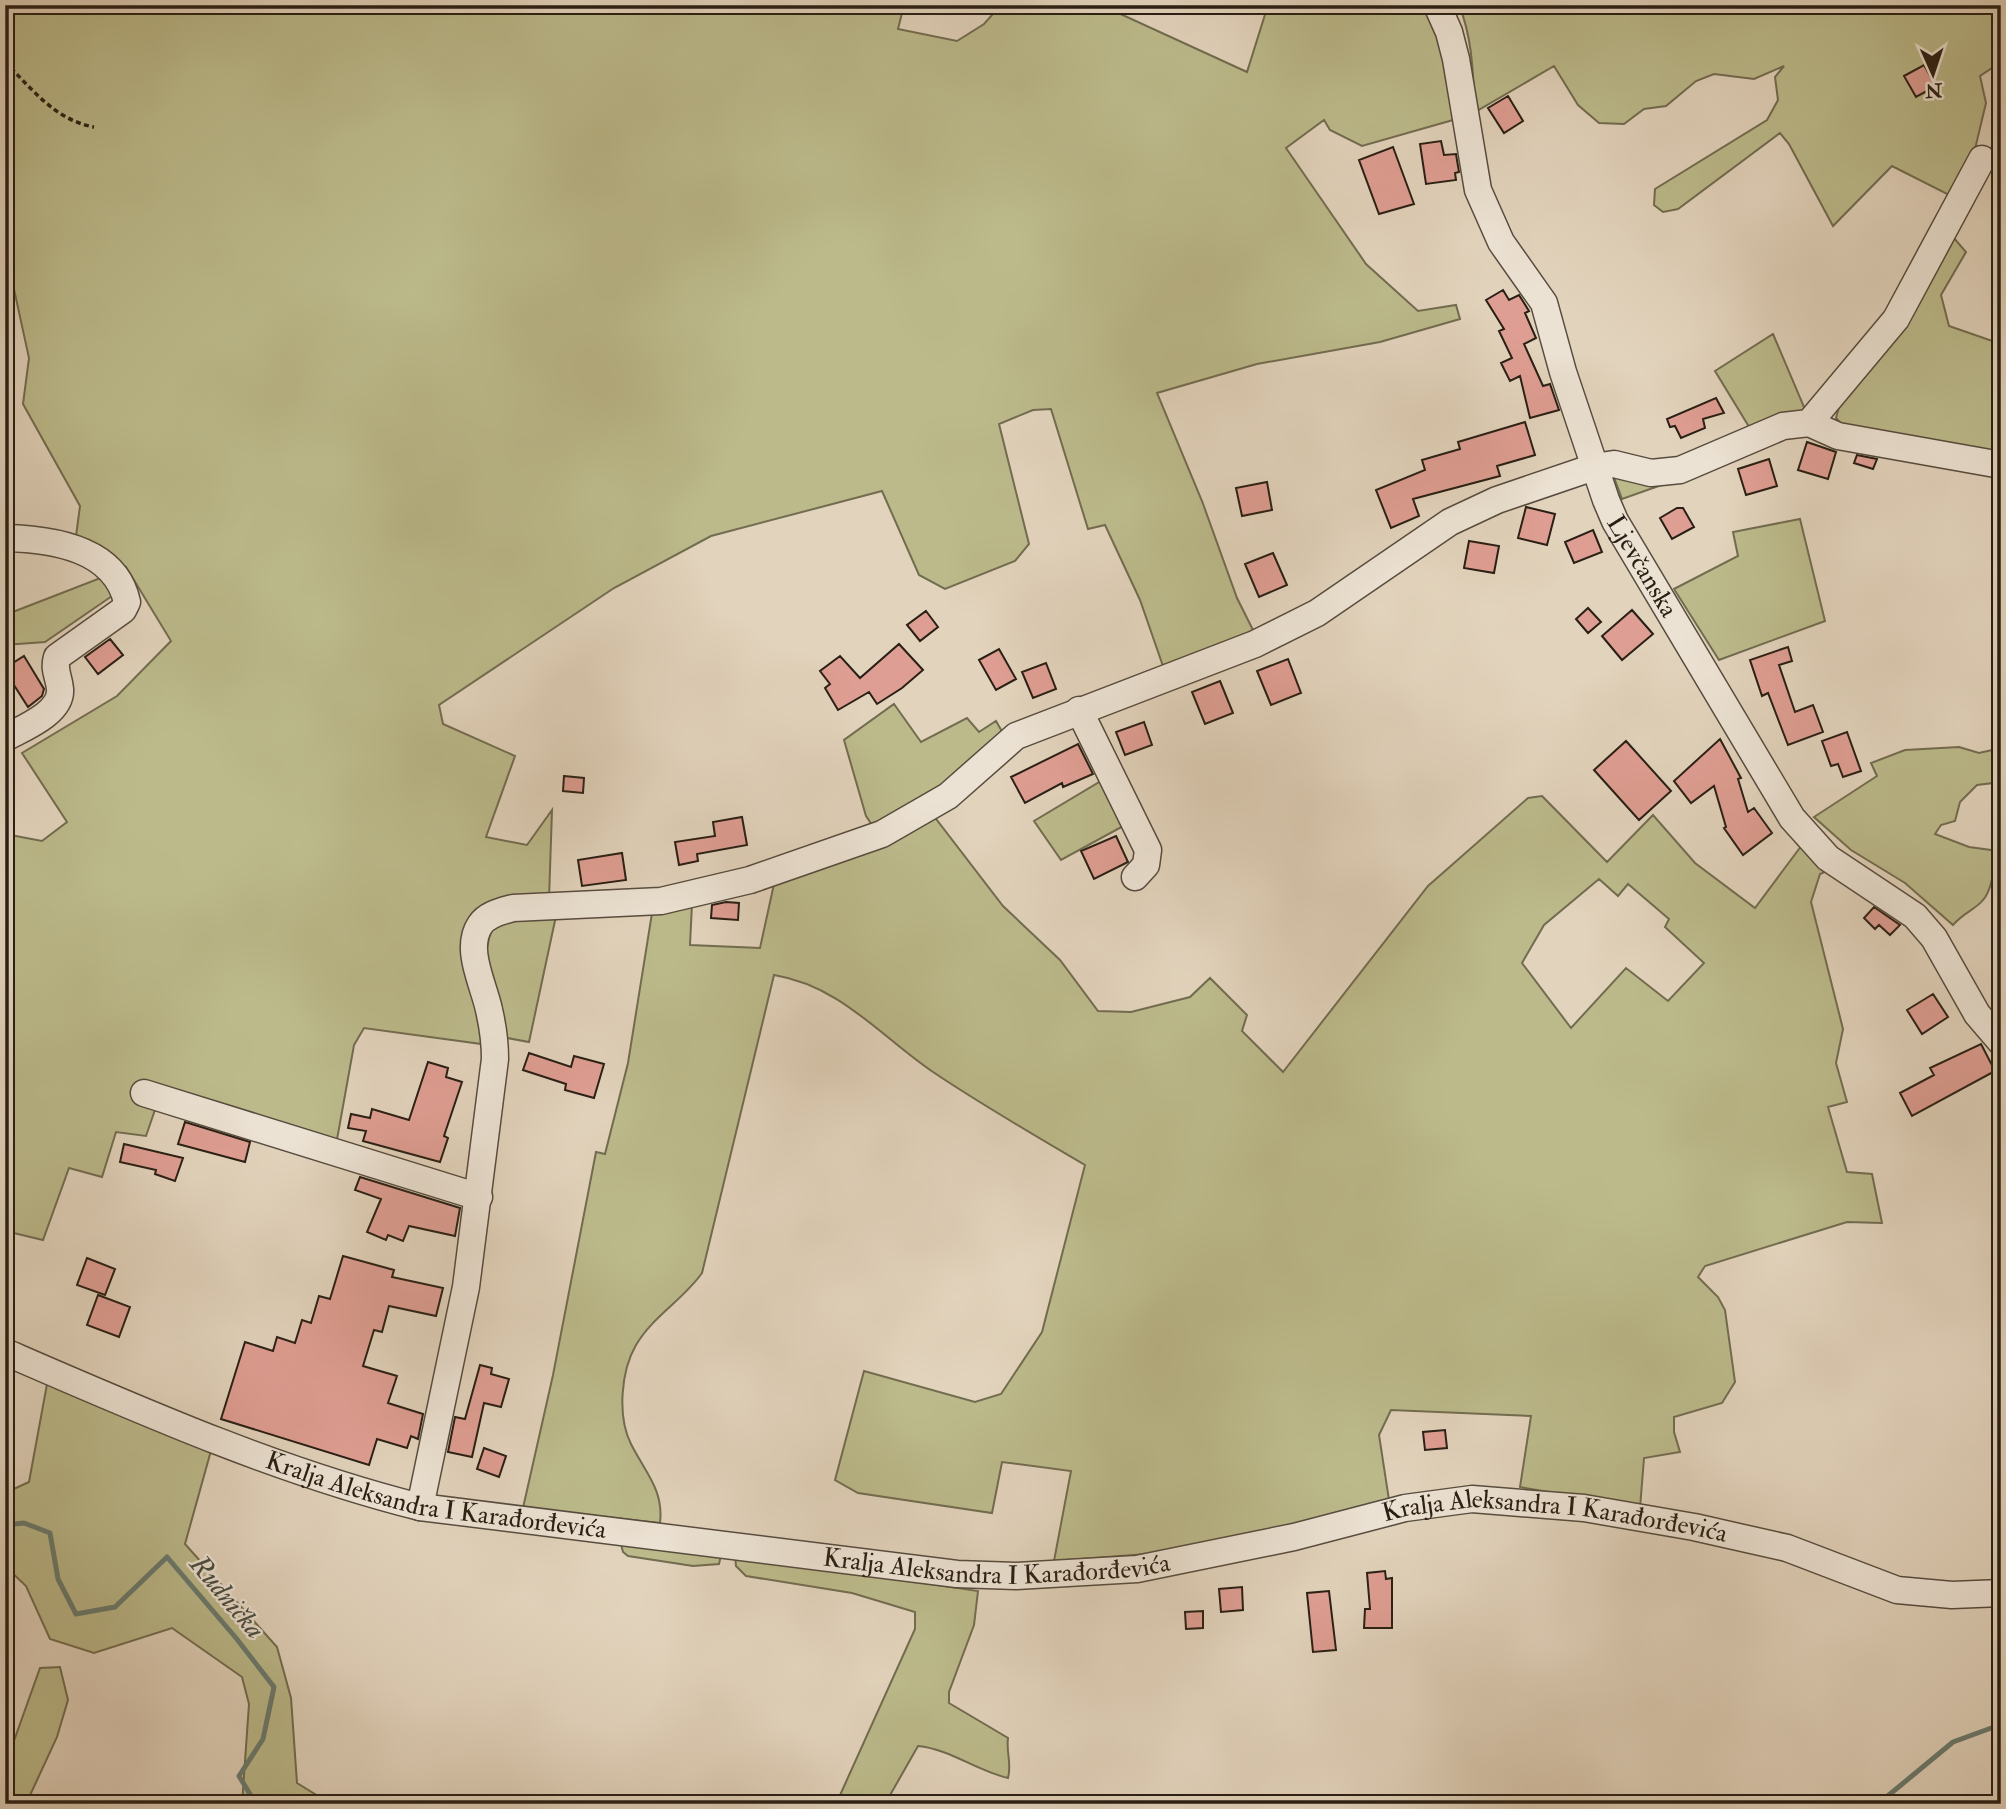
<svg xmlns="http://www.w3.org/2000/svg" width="2006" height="1809" viewBox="0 0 2006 1809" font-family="'IM FELL Double Pica',serif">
<rect width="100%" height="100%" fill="#e2d3bc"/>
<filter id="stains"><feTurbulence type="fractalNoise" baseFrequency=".00286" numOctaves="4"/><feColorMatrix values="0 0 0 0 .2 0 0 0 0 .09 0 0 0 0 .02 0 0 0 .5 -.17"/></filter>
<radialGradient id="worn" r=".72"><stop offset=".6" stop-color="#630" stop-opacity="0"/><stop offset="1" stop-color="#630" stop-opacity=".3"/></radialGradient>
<path fill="#bcba8b" stroke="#726c50" stroke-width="2" fill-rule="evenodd" d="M5,5H904L898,29L957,41L984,24L1001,5H1101L1247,72L1268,5H1430L1460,118L1362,146L1330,130L1324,120L1286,148L1366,264L1418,311L1456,305L1460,319L1380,342L1257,364L1157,393L1202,501L1237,598L1256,636L1164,669L1140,600L1105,525L1088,529L1051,409L1033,410L999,424L1029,544L1015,561L945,589L919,575L882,491L711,536L614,588L439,705L443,724L515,756L486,837L527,845L552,810L549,899L486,906L489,1045L364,1028L354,1045L336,1145L157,1104L146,1136L116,1132L102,1177L69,1168L43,1240L5,1231V834L42,841L67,822L22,753L117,696L171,641L126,567L76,536L80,506L23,404L29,358L5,248Z
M1459,5H2001V62L1980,76L1986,103L1975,149L1953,197L1892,166L1833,226L1789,144L1780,133L1678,209L1663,212L1654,205L1655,189L1767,120L1778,100L1775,77L1784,66L1754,79L1714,74L1696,81L1666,106L1644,109L1624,124L1599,123L1578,105L1554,66L1475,112C1473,77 1473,39 1459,5Z
M1953,237L1966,252L1941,295L1949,326L2001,344V453L1841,424L1836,418L1839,407Z
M1773,334L1807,414L1751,430L1715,371Z
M1612,472L1670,482L1622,499Z
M1800,519L1825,621L1719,660L1674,589L1738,556L1733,532Z
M103,577L112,596L45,642L5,645V615Z
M894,704L921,742L967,718L979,732L996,721L1004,735L963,772L872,825L866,816L844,740Z
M1959,747L1979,753L2001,748V782L1977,785L1960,802L1955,821L1941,825L1935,834L1969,847L1991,850L1997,857C1993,870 1992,890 1983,900C1976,909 1963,913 1953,925L1905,883L1851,850L1814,817L1877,776L1871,763L1905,750Z
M1106,778L1127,824L1061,860L1034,821Z
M1542,796L1607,862L1653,815L1695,863L1755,908L1805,841L1834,868L1820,874L1811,902L1843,1029L1836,1063L1847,1102L1828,1107L1847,1172L1872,1174L1882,1223L1847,1222L1705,1266L1698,1277L1718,1297L1725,1310L1735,1382L1722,1403L1674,1417V1432L1680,1452L1644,1458L1640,1508L1520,1487L1531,1416L1391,1410L1379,1435L1389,1500L1259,1536L1147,1554L1054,1561L1071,1471L1002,1462L992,1513L858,1493L835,1480L864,1371L975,1402L1001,1394L1042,1332L1085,1165C1034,1135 982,1105 933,1072C880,1036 841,986 774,975L702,1273C683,1300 653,1316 636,1345C621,1371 617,1416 631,1444C645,1472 664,1490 660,1523L523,1508L553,1375L596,1152L605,1154L628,1063L652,913L692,904L690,945L760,948L774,884L933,815L1003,906L1060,960L1098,1011L1131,1012L1190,997L1210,978L1247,1015L1242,1031L1283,1072L1428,886L1528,798ZM1599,879L1618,896L1628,884L1669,919L1665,927L1704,963L1668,1001L1626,968L1571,1028L1522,963L1544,925Z
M556,916L529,1042L502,1037C494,1000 474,954 497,921Z
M47,1384L212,1447L185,1544L277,1647L291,1698L297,1783L331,1804H242L249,1704L242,1677L172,1628L94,1653L50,1639L26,1586L5,1566V1493L29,1482Z
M621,1544L721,1555L719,1564L693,1566L628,1556L623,1552Z
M735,1555L978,1591L974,1625L949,1692V1703L1008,1738C1006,1753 1012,1764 1008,1778C977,1771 950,1749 918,1746L885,1804H836L915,1629V1612L852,1593L746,1576L736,1566Z
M60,1667L68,1700L57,1737L26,1804H5V1766L40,1668Z"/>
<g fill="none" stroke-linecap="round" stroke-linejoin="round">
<path stroke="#6a7b70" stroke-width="5" d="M5,1525L24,1523L50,1533L58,1579L76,1614L115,1607L167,1557L236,1638L274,1687L263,1739L239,1776L256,1804
M1878,1804L1953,1742L1994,1727L2001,1721"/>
</g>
<path fill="#df9e93" stroke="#291f14" stroke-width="2" d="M1924,65L1936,86L1916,97L1904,76Z
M1508,96L1523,121L1504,133L1488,108Z
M1441,141L1444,155L1456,154L1459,172L1455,173L1456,180L1426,184L1420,144Z
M1393,147L1414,204L1379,214L1359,160Z
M1503,290L1509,300L1519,295L1529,311L1525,313L1536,338L1524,344L1543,386L1550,384L1559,410L1530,418L1520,376L1510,381L1501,363L1512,358L1499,331L1504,329L1486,300Z
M1716,398L1724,413L1703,419L1705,428L1681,438L1675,426L1670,427L1667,419Z
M1525,422L1535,455L1497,466L1500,476L1413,499L1419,516L1391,528L1376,490L1425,470L1422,460L1460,449L1458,442Z
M1807,442L1836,452L1828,479L1798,470Z
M1857,455L1877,459L1873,469L1854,463Z
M1769,459L1777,486L1746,495L1738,469Z
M1267,482L1272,510L1242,516L1236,488Z
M1526,507L1555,514L1547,545L1518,538Z
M1677,508H1683L1694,527L1672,539L1660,518Z
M1593,530L1602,552L1574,563L1565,542Z
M1469,541L1499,546L1494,573L1464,568Z
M1273,553L1287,585L1259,597L1245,564Z
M1588,608L1601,622L1588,633L1576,619Z
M1632,610L1653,634L1622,660L1602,636Z
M926,611L938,627L920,641L907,625Z
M110,639L123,655L98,674L85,657Z
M899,644L923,670L902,688L877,704L869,692L838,710L825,688L830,684L820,671L840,656L860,678Z
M1788,647L1792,661L1779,665L1795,712L1813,705L1823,732L1788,745L1768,693L1762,696L1750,660Z
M999,649L1016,679L996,690L979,660Z
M24,656L44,689L42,696L28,707L5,671V668Z
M1288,659L1301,693L1271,705L1257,671Z
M1046,663L1056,689L1033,698L1022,672Z
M1220,681L1233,713L1205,724L1192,692Z
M1144,722L1152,745L1125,755L1116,732Z
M1847,732L1861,771L1843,777L1838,764L1831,766L1822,741Z
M1720,739L1741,778L1738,779L1748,812L1754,808L1772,833L1743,855L1724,828L1726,827L1714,786L1691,803L1674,781Z
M1626,741L1671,791L1639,820L1594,770Z
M1078,744L1093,774L1063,787L1062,783L1025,803L1011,777Z
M564,776L584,778L583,793L563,791Z
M742,817L747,845L697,854L698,861L679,865L675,842L715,836L713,822Z
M1116,836L1128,862L1094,879L1081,851Z
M622,853L626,880L582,886L578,860Z
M726,902L739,903L738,920L711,918L712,905Z
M1874,907L1900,925L1890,935L1879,925L1875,929L1864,918Z
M1933,994L1948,1017L1922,1034L1907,1010Z
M1981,1044L1995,1071L1912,1116L1900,1093L1934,1075L1930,1068Z
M529,1053L571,1067L574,1056L604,1064L594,1098L565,1090L566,1084L523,1070Z
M428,1062L448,1068L446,1077L462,1082L444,1136L448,1138L440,1162L363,1141L366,1131L348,1128L351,1114L370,1118L372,1109L409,1120Z
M185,1122L250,1142L245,1162L178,1144Z
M124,1144L183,1158L175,1181L155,1174L156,1170L120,1162Z
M360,1177L460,1208L455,1236L409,1226L403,1241L388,1235L386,1240L367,1232L381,1199L355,1190Z
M343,1256L394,1270L392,1277L443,1288L436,1316L389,1306L382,1332L374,1330L363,1366L397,1376L388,1403L423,1414L418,1439L411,1436L407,1448L377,1439L369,1465L221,1419L245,1342L273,1351L277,1337L295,1343L302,1320L311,1323L319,1296L330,1299Z
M87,1258L115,1269L105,1295L77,1285Z
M98,1295L130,1307L119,1337L87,1325Z
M480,1365L492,1368L491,1374L509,1379L501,1407L484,1403L472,1457L448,1452L455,1417L465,1419Z
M1445,1430L1447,1448L1425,1450L1423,1432Z
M484,1448L506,1456L499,1477L477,1469Z
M1385,1571L1386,1579L1392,1578V1628H1364L1365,1609H1370L1367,1573Z
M1242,1587L1243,1610L1221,1612L1219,1589Z
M1329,1591L1336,1650L1313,1652L1307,1593Z
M1203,1611V1628L1186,1629L1185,1612Z"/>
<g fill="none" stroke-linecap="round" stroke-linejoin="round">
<g stroke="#574c3e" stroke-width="29">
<g id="minor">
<path id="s1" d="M1437,5L1449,32L1456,59L1478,190L1501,242L1544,303L1563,372L1606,500L1615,521L1792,818L1828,858L1915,916L1934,938L1977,1014L2001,1042"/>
<path d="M1809,423L1838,436L2001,465"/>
<path d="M5,538C52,539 115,548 127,602L123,610L57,657C53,670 59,676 60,689C62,713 23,728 5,738"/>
<path d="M1079,710L1148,850L1146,865L1135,877"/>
<path d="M144,1093L479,1197"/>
<path id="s2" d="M5,1352C141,1411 277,1471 420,1507L957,1574L1016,1576L1137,1569L1294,1537L1405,1508L1472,1499L1584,1508L1694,1527L1787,1548L1897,1590L1952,1595L2001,1593"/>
<path d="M420,1507L466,1287L495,1059C495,1042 493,1027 489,1010C484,985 464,949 480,925C487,914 502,911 513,908L661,901L750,880L882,834L948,796L1016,736L1255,644L1317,613L1450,522L1497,500L1594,467L1614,464L1651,473L1680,470L1783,426L1809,423L1896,319L1982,159"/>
</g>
</g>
<path stroke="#291f14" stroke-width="3.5" stroke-dasharray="5 3.5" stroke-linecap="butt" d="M5,62C32,89 55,120 94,127"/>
<use href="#minor" stroke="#ece2d3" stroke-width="26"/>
</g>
<g text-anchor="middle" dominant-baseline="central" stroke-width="5" stroke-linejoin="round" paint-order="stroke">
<g font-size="26" fill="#291f14" stroke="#ece2d3">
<text stroke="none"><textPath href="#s1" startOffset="604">Ljevčanska</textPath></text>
<text stroke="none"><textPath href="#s2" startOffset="457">Kralja Aleksandra I Karađorđevića</textPath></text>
<text stroke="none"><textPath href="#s2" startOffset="1591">Kralja Aleksandra I Karađorđevića</textPath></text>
<text stroke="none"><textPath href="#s2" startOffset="1024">Kralja Aleksandra I Karađorđevića</textPath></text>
</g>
<g font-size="28" font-style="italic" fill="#494d42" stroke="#ece2d3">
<text transform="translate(227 1597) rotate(50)">Rudnička</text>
</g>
</g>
<rect width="2006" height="1809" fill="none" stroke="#e2d3bc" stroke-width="28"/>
<rect x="7" y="7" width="1992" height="1795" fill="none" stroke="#291f14" stroke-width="3.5"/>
<rect x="14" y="14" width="1978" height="1781" fill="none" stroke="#291f14" stroke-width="2"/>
<g transform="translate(1933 74) rotate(177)" stroke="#ece2d3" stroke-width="5" paint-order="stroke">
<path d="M0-5L12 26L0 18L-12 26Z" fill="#291f14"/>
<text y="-10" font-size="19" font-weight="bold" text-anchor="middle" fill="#291f14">N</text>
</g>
<rect width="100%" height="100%" filter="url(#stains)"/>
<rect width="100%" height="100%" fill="url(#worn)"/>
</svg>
